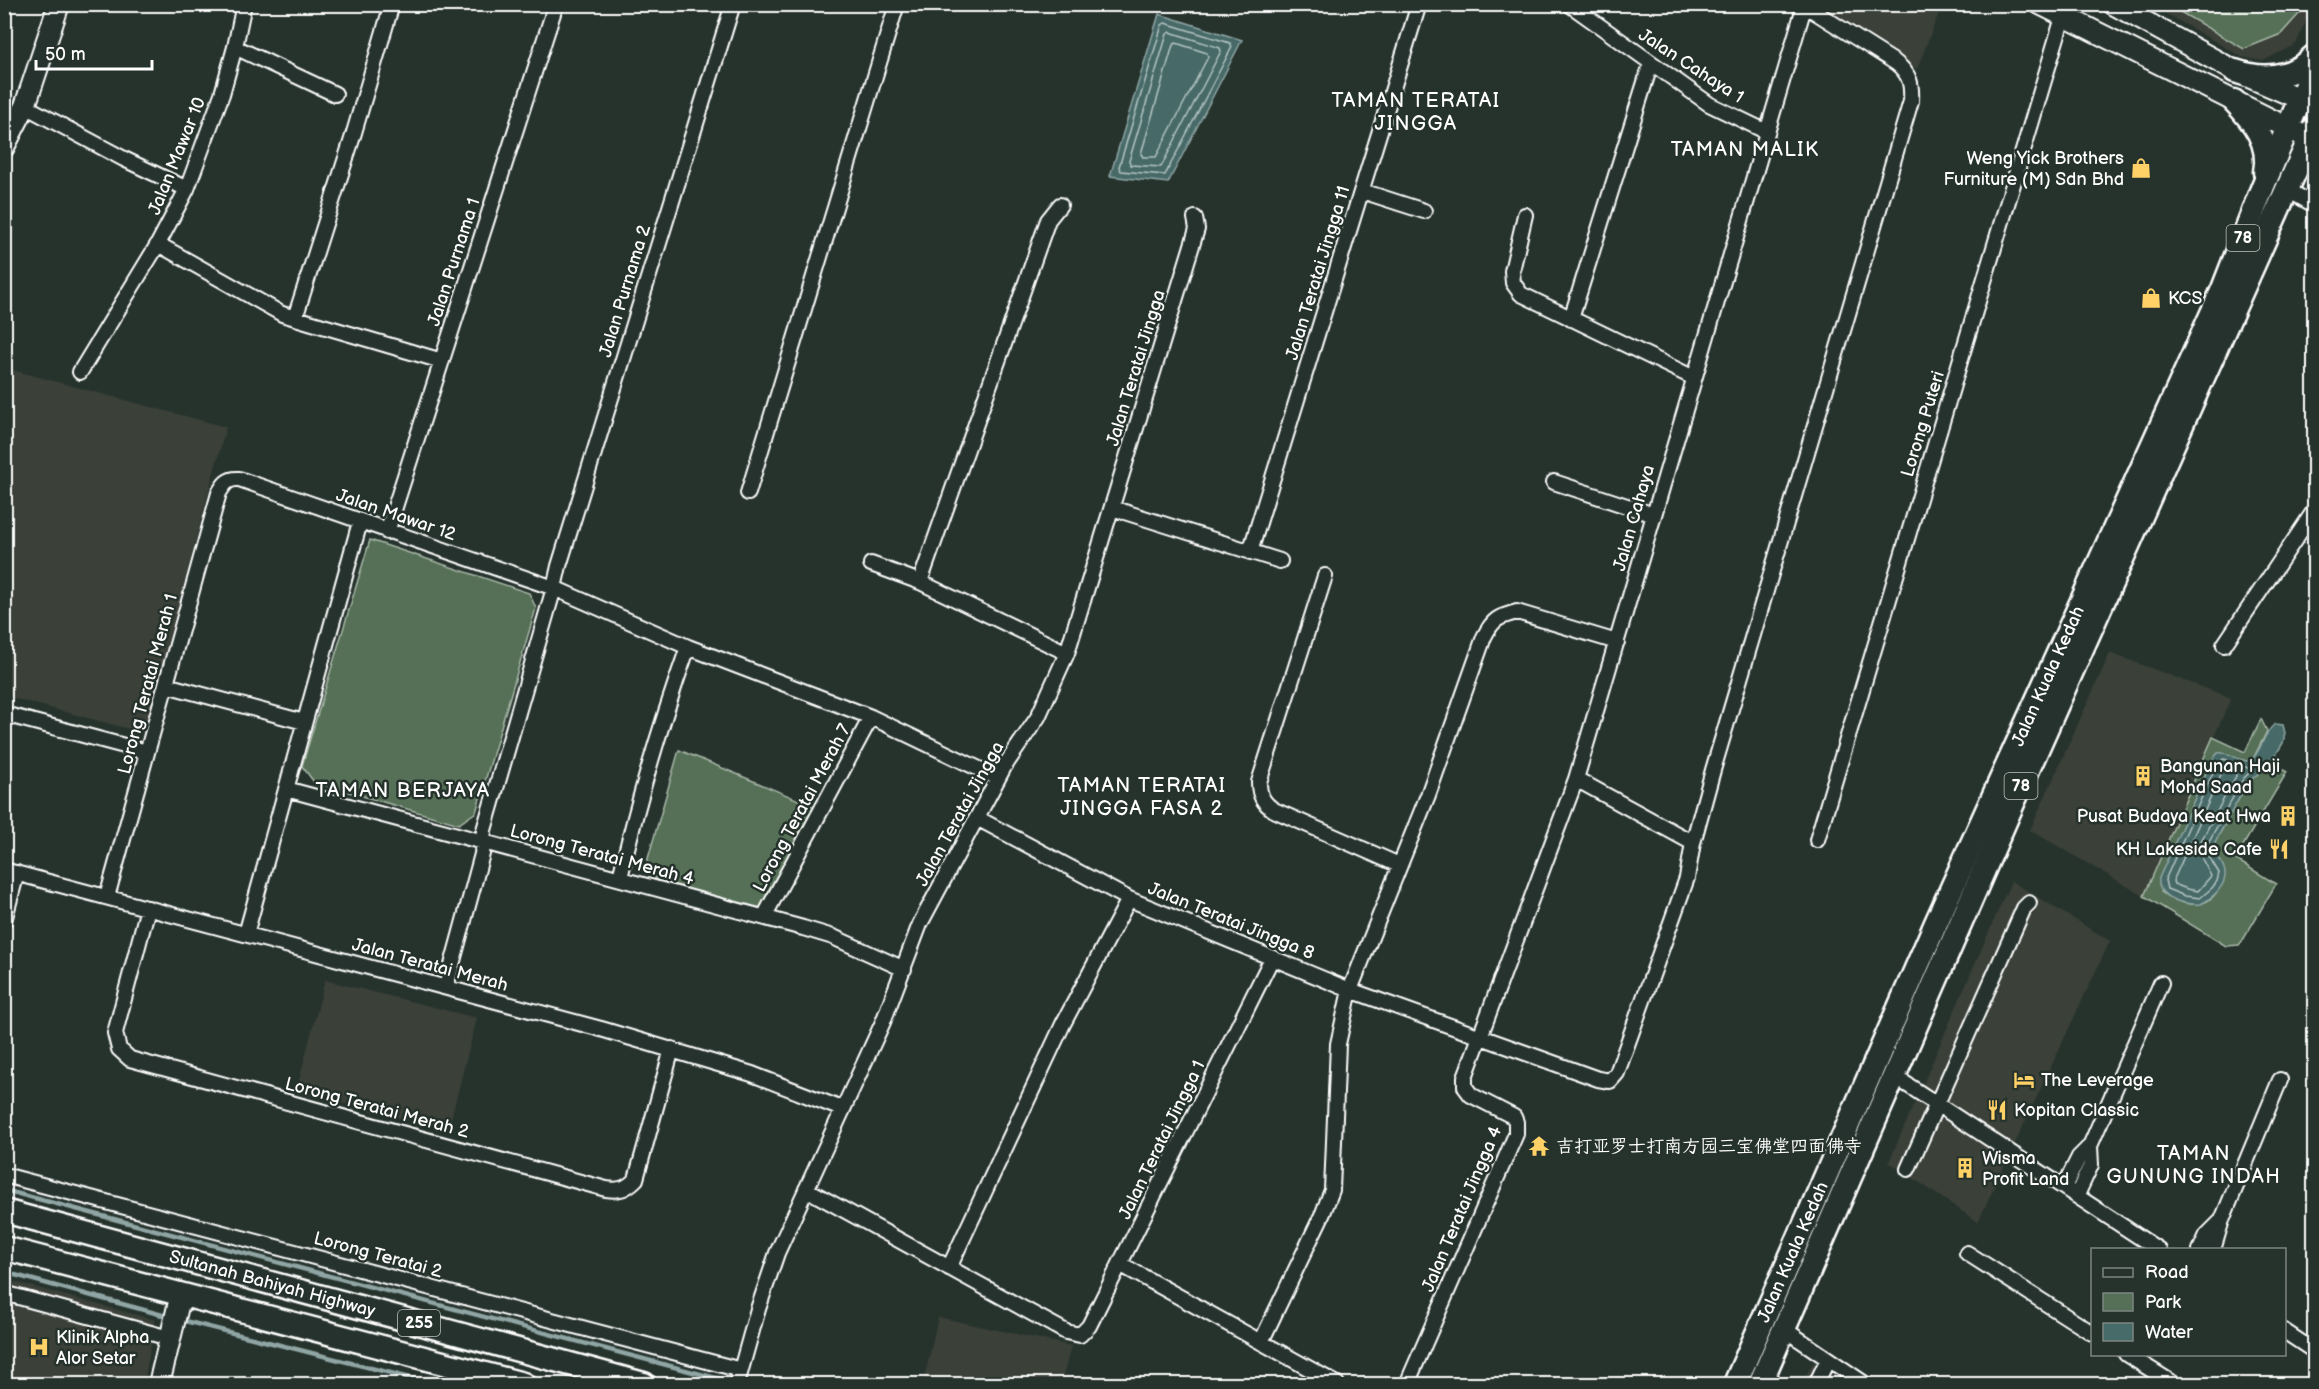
<svg xmlns="http://www.w3.org/2000/svg" width="2319" height="1389" viewBox="0 0 2319 1389" font-family="'Balsamiq Sans','LXGW WenKai TC',sans-serif">
<rect width="100%" height="100%" fill="#26332d"/>
<filter id="ink" filterUnits="userSpaceOnUse"><feTurbulence type="fractalNoise" baseFrequency=".0167" numOctaves="2"/><feDisplacementMap in="SourceGraphic" scale="12" xChannelSelector="R" yChannelSelector="G"/><feConvolveMatrix kernelMatrix="1 2 1 2 8 2 1 2 1" color-interpolation-filters="sRGB"/></filter>
<g filter="url(#ink)">
<path fill="#3a4138" d="M1816,5H1942L1917,69Z
M2151,5H2313L2296,44L2263,61L2242,57Z
M5,368L226,427L144,733L5,696Z
M2110,653L2231,698L2144,896L2030,830Z
M2011,881L2110,941L1978,1222L1889,1162Z
M325,980L477,1018L448,1130L296,1092Z
M4,1279L155,1320L144,1384H5Z
M938,1317L1071,1346L1061,1384H923Z
M1813,1362L1846,1384H1802Z"/>
<path fill="#557056" stroke="#aab8aa" stroke-width="1.5" d="M2168,5H2307L2281,34L2244,49Z
M370,540L529,593L536,608L476,812L459,824L314,782L302,766Z
M2261,719L2267,731L2253,759L2246,762L2242,760L2161,892C2175,903 2203,912 2216,893C2220,886 2221,873 2223,865L2215,855L2214,844L2248,782L2271,763L2287,772L2235,859L2276,884L2243,940L2239,945L2226,946L2144,896L2213,737L2245,752Z
M679,750L818,808L763,909L657,882L647,862Z"/>
<path fill="#466b69" stroke="#90a6a5" stroke-width="1.5" d="M1159,14L1242,40L1168,183L1110,176Z
M2275,724L2283,725L2285,733L2283,743L2269,766L2248,782L2214,844C2214,854 2219,857 2223,866C2231,882 2214,897 2201,904C2185,905 2156,899 2159,878L2212,760L2218,753C2230,751 2238,762 2250,761C2262,752 2262,734 2275,724Z"/>
<g fill="none" stroke-linecap="round" stroke-linejoin="round">
<path stroke="#b5c4c3" stroke-width="1.5" d="M1165,23L1230,43L1232,47L1165,175L1121,171L1119,167L1162,25Z
M1170,32L1220,48L1221,51L1161,167L1131,165L1129,161L1167,34Z
M1176,43L1207,53L1208,57L1156,157H1143L1141,154L1173,45Z
M2224,759L2248,768L2250,772L2243,779L2208,843L2209,857L2219,873L2217,881L2212,888L2200,898L2185,896L2167,889L2165,880L2217,763Z
M2226,768L2235,772L2236,776L2201,841L2202,859L2211,876L2198,891L2187,889L2174,884L2173,881L2223,770Z"/>
<path stroke="#90a6a5" stroke-width="4.5" d="M4,1190L727,1381
M4,1272L170,1317
M181,1320L434,1384"/>
<g stroke="#fff" stroke-width="18">
<path id="street" d="M1569,4L1709,104L1767,132
M235,47L335,94
M25,106L124,159L187,189
M2288,190L2314,205
M1362,191L1424,211
M1525,215L1512,271L1513,283L1521,294L1694,378
M158,244L282,314L442,361
M295,318L353,136L392,4
M1571,319L1651,63
M80,372L158,244L187,189L222,94L235,47L244,4
M1554,482L1654,515
M748,493L897,4
M1112,508L1280,561
M387,532L556,4
M1250,552L1419,4
M871,564L920,582L1067,653
M1325,576L1259,782C1259,795 1263,803 1274,810L1399,865
M920,582L1048,220L1060,205
M2224,645L2314,511
M166,685L304,722
M4,714L147,752
M1576,779L1693,843
M286,789L803,928L833,937L904,969
M977,818L1129,899L1350,990L1598,1079L1610,1081L1617,1073L1687,878L1693,843L1713,770L1911,101C1912,84 1910,74 1896,63L1804,5
M1817,840L2063,17
M4,870L601,1029L752,1074L842,1109
M620,878C638,800 661,723 688,647
M107,897L219,493C224,484 228,478 239,479L554,588L688,647L871,717L998,778
M148,908L115,1033L119,1049L130,1059L606,1189C620,1191 626,1189 636,1179L672,1049
M764,917L871,717
M4,921L17,873
M246,934L360,522
M446,987L482,854L484,830L554,588L559,566L733,4
M1894,1076L2159,1250
M1908,1169L2024,908L2029,903
M4,1175L741,1370
M2064,1187L2079,1157L2090,1146L2161,983
M806,1189L1066,1332L1080,1335L1089,1326L1272,958
M2077,1195L2091,1165L2090,1146
M2200,1250L2207,1235L2220,1222
M2213,1250L2222,1220L2280,1080
M1967,1253L2092,1333
M1120,1264L1337,1384
M949,1268L1063,1024L1129,899
M4,1293L169,1338
M1784,1329L1865,1384
M2284,1331L2314,1351
M1261,1342L1323,1213L1332,1190L1338,1044L1350,990L1428,795L1484,637C1493,619 1498,617 1517,612L1617,642
M2126,1354L2174,1384
M737,1384L758,1309L777,1253L883,1022L920,924L1004,767L1038,717L1067,653L1197,229L1195,218
M1407,1384L1516,1134V1122L1514,1117L1471,1095L1465,1087V1077L1576,779L1805,4
M1816,1384L1828,1359"/>
</g>
<g stroke="#fff" stroke-width="24">
<path id="secondary" d="M2040,4L2310,139
M2113,4L2235,71L2314,105
M4,147L25,106L59,4
M159,1384L181,1294"/>
</g>
<g stroke="#fff" stroke-width="27">
<g id="primary">
<path d="M2235,71C2264,81 2292,78 2314,56"/>
<path d="M2234,101C2253,121 2271,143 2265,172"/>
<path id="s1" d="M4,1211L644,1384"/>
<path d="M4,1248L523,1384"/>
<path id="s2" d="M1735,1384L1936,923L2223,289L2263,186L2314,66"/>
<path d="M1760,1384L2010,810L2314,129"/>
</g>
</g>
<use href="#street" stroke="#26332d" stroke-width="14"/>
<use href="#secondary" stroke="#26332d" stroke-width="20"/>
<use href="#primary" stroke="#26332d" stroke-width="22"/>
</g>
</g>
<defs>
<g id="shop-bare" transform="scale(1.62)"><path d="M-5-2.5h2.3a2.7 3.5 0 0 1 5.4 0H5L5.5 6h-11ZM-1.5-2.5h3a1.5 2.3 0 0 0-3 0Z" fill="#ffd166" stroke="#26332d" stroke-width="2.5" paint-order="stroke"/></g>
<g id="building-bare" transform="scale(1.62)"><path d="M-4-6H4V6H1V3H-1V6H-4ZM-2.5-4.3h1.7v1.8h-1.7ZM.8-4.3h1.7v1.8H.8ZM-2.5-1h1.7V.8h-1.7ZM.8-1h1.7V.8H.8Z" fill="#ffd166" stroke="#26332d" stroke-width="2.5" paint-order="stroke"/></g>
<g id="restaurant-bare" transform="scale(1.62)"><path d="M-5-6h1v4h1v-4h1v4h1v-4h1v5L-1.5 .5V6h-2V.5L-5-1ZM5-6V6H3V1.5H1.5Q1.5-4 5-6Z" fill="#ffd166" stroke="#26332d" stroke-width="2.5" paint-order="stroke"/></g>
<g id="hotel-bare" transform="scale(1.62)"><path d="M-6-4.5h1.5V1H6V5H4.5V3h-9V5H-6ZM-4 0a1.8 1.8 0 1 1 3.6 0ZM.5 0V-2.5h3Q6-2.5 6 0Z" fill="#ffd166" stroke="#26332d" stroke-width="2.5" paint-order="stroke"/></g>
<g id="temple-bare" transform="scale(1.62)"><path d="M0-6L5-2H3V0L6.5 2.5H4V6H1.5V3h-3V6H-4V2.5H-6.5L-3 0V-2H-5Z" fill="#ffd166" stroke="#26332d" stroke-width="2.5" paint-order="stroke"/></g>
<g id="hospital-bare" transform="scale(1.62)"><path d="M-5-5h3v3.5h4V-5h3V5h-3V1.5h-4V5h-3Z" fill="#ffd166" stroke="#26332d" stroke-width="2.5" paint-order="stroke"/></g>
</defs>
<g fill-rule="evenodd">
<use href="#shop-bare" x="2141" y="168"/>
<use href="#shop-bare" x="2151" y="298"/>
<use href="#building-bare" x="2143" y="776"/>
<use href="#building-bare" x="2288" y="816"/>
<use href="#restaurant-bare" x="2279" y="849"/>
<use href="#hotel-bare" x="2024" y="1080"/>
<use href="#restaurant-bare" x="1997" y="1110"/>
<use href="#temple-bare" x="1539" y="1146"/>
<use href="#building-bare" x="1965" y="1168"/>
<use href="#hospital-bare" x="39" y="1347"/>
</g>
<g text-anchor="middle" dominant-baseline="central" stroke-width="5" stroke-linejoin="round" paint-order="stroke">
<g fill="#26332d" stroke="#bec2c0" stroke-width="1.5">
<rect x="2226.5" y="225" width="33" height="26" rx="4.5"/>
<rect x="2004.5" y="773" width="33" height="26" rx="4.5"/>
<rect x="398" y="1310" width="42" height="26" rx="4.5"/>
</g>
<g font-size="16" font-weight="bold" fill="#fff">
<text x="2243" y="238">78</text>
<text x="2021" y="786">78</text>
<text x="419" y="1323">255</text>
</g>
<g font-size="18" fill="#fff" stroke="#26332d">
<text transform="translate(1691 66) rotate(33)">Jalan Cahaya 1</text>
<text transform="translate(177 156) rotate(-68)">Jalan Mawar 10</text>
<text transform="translate(454 262) rotate(-72)">Jalan Purnama 1</text>
<text transform="translate(1318 273) rotate(-73)">Jalan Teratai Jingga 11</text>
<text transform="translate(625 291) rotate(-73)">Jalan Purnama 2</text>
<text transform="translate(1136 368) rotate(-73)">Jalan Teratai Jingga</text>
<text transform="translate(1923 424) rotate(-73)">Lorong Puteri</text>
<text transform="translate(396 515) rotate(19)">Jalan Mawar 12</text>
<text transform="translate(1634 518) rotate(-74)">Jalan Cahaya</text>
<text stroke="none"><textPath href="#s2" startOffset="774">Jalan Kuala Kedah</textPath></text>
<text transform="translate(148 684) rotate(-75)">Lorong Teratai Merah 1</text>
<text transform="translate(802 808) rotate(-62)">Lorong Teratai Merah 7</text>
<text transform="translate(960 814) rotate(-61)">Jalan Teratai Jingga</text>
<text transform="translate(602 855) rotate(15)">Lorong Teratai Merah 4</text>
<text transform="translate(1231 921) rotate(22)">Jalan Teratai Jingga 8</text>
<text transform="translate(430 965) rotate(15)">Jalan Teratai Merah</text>
<text transform="translate(377 1108) rotate(15)">Lorong Teratai Merah 2</text>
<text transform="translate(1162 1140) rotate(-64)">Jalan Teratai Jingga 1</text>
<text transform="translate(1462 1209) rotate(-67)">Jalan Teratai Jingga 4</text>
<text stroke="none"><textPath href="#s2" startOffset="144">Jalan Kuala Kedah</textPath></text>
<text transform="translate(378 1255) rotate(15)">Lorong Teratai 2</text>
<text stroke="none"><textPath href="#s1" startOffset="278">Sultanah Bahiyah Highway</textPath></text>
</g>
<g font-size="18" fill="#fff" stroke="#26332d" text-anchor="start">
<text x="2124" y="158" text-anchor="end">Weng Yick Brothers<tspan x="2124" dy="21">Furniture (M) Sdn Bhd</tspan></text>
<text x="2168" y="298">KCS</text>
<text x="2160" y="766">Bangunan Haji<tspan x="2160" dy="21">Mohd Saad</tspan></text>
<text x="2271" y="816" text-anchor="end">Pusat Budaya Keat Hwa</text>
<text x="2262" y="849" text-anchor="end">KH Lakeside Cafe</text>
<text x="2041" y="1080">The Leverage</text>
<text x="2014" y="1110">Kopitan Classic</text>
<text x="1556" y="1146">吉打亚罗士打南方园三宝佛堂四面佛寺</text>
<text x="1982" y="1158">Wisma<tspan x="1982" dy="21">Profit Land</tspan></text>
<text x="56" y="1337">Klinik Alpha<tspan x="56" dy="21">Alor Setar</tspan></text>
</g>
<g font-size="20" letter-spacing="1.5" fill="#fff" stroke="#26332d">
<text x="1416" y="101">TAMAN TERATAI<tspan x="1416" dy="23">JINGGA</tspan></text>
<text x="1745" y="150">TAMAN MALIK</text>
<text x="1142" y="786">TAMAN TERATAI<tspan x="1142" dy="23">JINGGA FASA 2</tspan></text>
<text x="403" y="791">TAMAN BERJAYA</text>
<text x="2194" y="1154">TAMAN<tspan x="2194" dy="23">GUNUNG INDAH</tspan></text>
</g>
</g>
<rect width="2319" height="1389" fill="none" stroke="#26332d" stroke-width="24"/>
<rect x="12" y="12" width="2295" height="1365" fill="none" stroke="#fff" stroke-width="2" filter="url(#ink)"/>
<rect x="2091" y="1248" width="195" height="108" fill="#26332d" stroke="#7d8581" stroke-width="1.5"/>
<rect x="2103" y="1268" width="30" height="9" fill="#26332d" stroke="#7d8581" stroke-width="1.5"/>
<text x="2145" y="1278" font-size="18" fill="#ffffff">Road</text>
<rect x="2103" y="1293" width="30" height="18" fill="#557056" stroke="#7d8581" stroke-width="1.5"/>
<text x="2145" y="1308" font-size="18" fill="#ffffff">Park</text>
<rect x="2103" y="1323" width="30" height="18" fill="#466b69" stroke="#7d8581" stroke-width="1.5"/>
<text x="2145" y="1338" font-size="18" fill="#ffffff">Water</text>
<path d="M36 60v9h116v-9" fill="none" stroke="#ffffff" stroke-width="3"/>
<text x="45" y="60" font-size="18" fill="#ffffff" stroke="#26332d" stroke-width="4.5" paint-order="stroke">50 m</text>
</svg>
